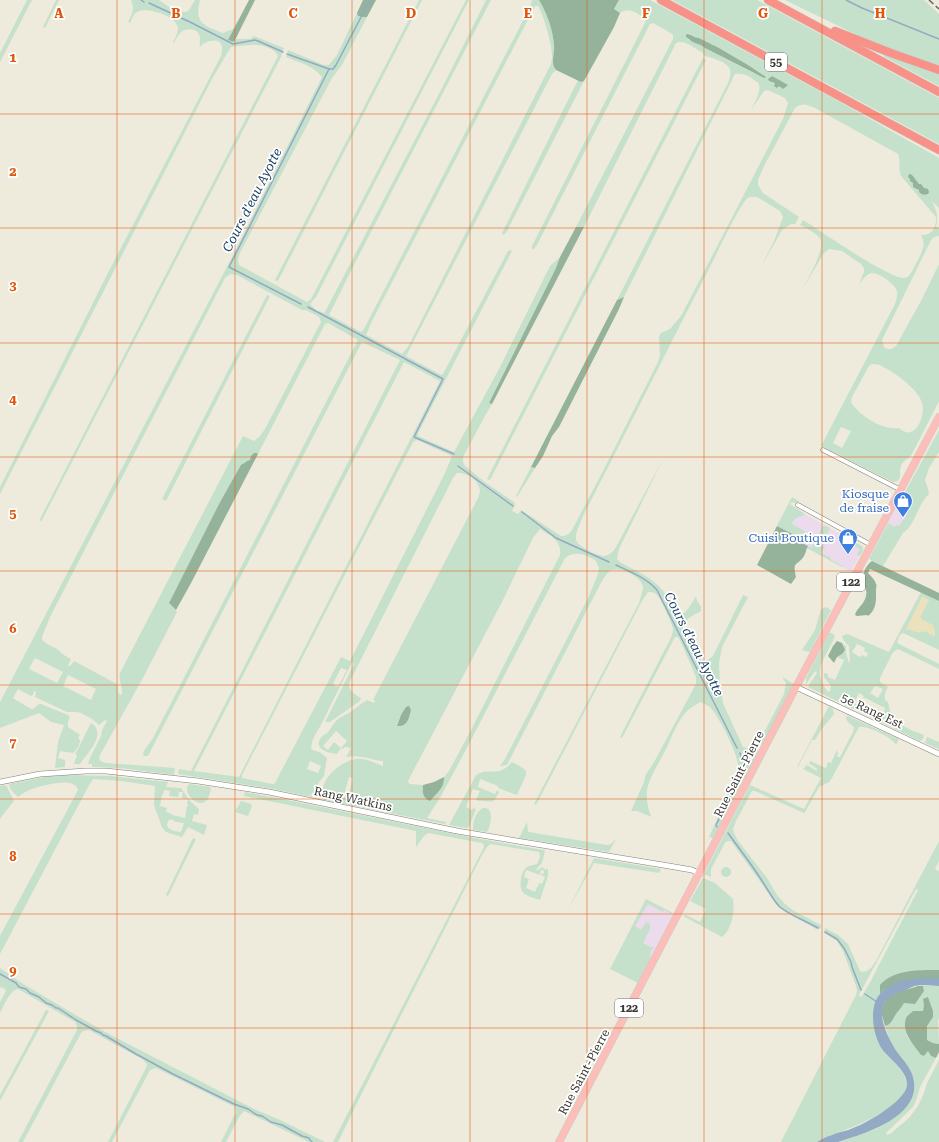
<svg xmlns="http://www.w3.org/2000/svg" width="939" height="1142" font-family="'Roboto Serif',serif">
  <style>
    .commercial { fill: #ebdbed }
    .green { fill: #c5e1cb; fill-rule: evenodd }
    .forest { fill: #95b29b }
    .sand { fill: #ebe1bc }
    .water { fill: #92aac3 }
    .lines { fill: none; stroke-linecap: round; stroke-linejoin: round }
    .stream { stroke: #92aac3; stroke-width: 1.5 }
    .minor-casing { stroke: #848175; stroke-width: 5 }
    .tertiary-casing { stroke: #848175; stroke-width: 6 }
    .primary-casing { stroke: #cbcbc9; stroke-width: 8 }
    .motorway-casing { stroke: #cbcbc9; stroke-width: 9 }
    .minor { stroke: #fff; stroke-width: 4 }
    .tertiary { stroke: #fff; stroke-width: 5 }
    .primary { stroke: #fbbeb8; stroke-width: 7 }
    .motorway { stroke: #f89288; stroke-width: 8 }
    .rail { stroke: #65635b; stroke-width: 1.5; stroke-dasharray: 6 3; stroke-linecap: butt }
    .grid { fill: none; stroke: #df570e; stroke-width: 1; stroke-opacity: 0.55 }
    .labels { text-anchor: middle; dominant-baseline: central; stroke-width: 3.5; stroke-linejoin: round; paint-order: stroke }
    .shield { fill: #fff; stroke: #74736f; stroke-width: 1 }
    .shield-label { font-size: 11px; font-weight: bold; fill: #383731 }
    .shop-label { font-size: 12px; fill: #366cbe; stroke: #fff; text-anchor: end }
    .street-label { font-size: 12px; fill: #383731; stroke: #fff }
    .water-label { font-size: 13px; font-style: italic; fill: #193f63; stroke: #fff }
    .grid-label { font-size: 13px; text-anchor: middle; font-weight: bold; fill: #df570e; stroke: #fff; stroke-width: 3.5; stroke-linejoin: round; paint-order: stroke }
  </style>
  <rect width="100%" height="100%" fill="#eeebdd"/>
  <g class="commercial">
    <path d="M788,505L862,546L863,550L862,551L851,572L807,548L808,546L804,544L806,542L777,526Z"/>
    <path d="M896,506L910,514L902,528L895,527L887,522Z"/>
    <path d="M646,899L673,913L651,957L650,954L654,948L651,947L627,936Z"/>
  </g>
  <g class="green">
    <path d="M27,0H32L0,62V53Z"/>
    <path d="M56,0H59L45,28L43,27Z"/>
    <path d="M131,0H159L175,11L186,12L189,10L195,0H200C194,24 204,25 223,33L233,29L236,26L228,40L234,42L236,39H250L254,36L284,48L281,57L41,522L40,519L278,56C275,48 260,44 251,45C245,45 238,46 231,47L229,50L212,79L0,494V487L111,267L221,56C222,53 222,51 222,49C223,36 205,40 200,47C199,43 201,39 199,34C196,28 186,28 181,32C178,35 176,39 174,43H173C175,38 178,33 178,28C177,16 146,6 137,12C133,14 132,19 130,23L128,22C132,14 135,9 131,0Z"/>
    <path d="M419,0H422L278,281L275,280Z"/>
    <path d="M466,0H469L316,297L310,304L316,310L324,313L326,310L443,86L486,0H491L355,263L329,315L361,332L364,329L530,7L532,0H539C547,13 553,30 554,45C555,54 550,63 556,70L552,74L406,356L441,375L443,374L508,251L510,250L512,251L418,433V436L454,452L500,367L550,266L560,257L556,268L489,403L492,404L486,414L463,457V462L465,466L486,483L514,502L515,505L512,511L518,514L521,510L561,536C566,536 569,534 572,530L602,473L658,362L660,355L659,337L661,333L670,329L681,316L783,119L788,103L785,98L768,90L764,91L751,110C754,104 763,88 758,83C756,81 752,79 750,77C745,74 740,73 735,74L624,297L617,300L728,83C730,78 731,74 730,69C727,62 711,57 704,56L703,53C695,49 685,39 676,43L584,227H576L673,39V35L669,32L653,23L650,24L538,243L534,249H532V246L646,21C640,14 629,6 620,13L614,9L619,0H650L840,102L939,158V208L932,201C936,209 939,218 936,226L938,229L939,227V236L934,237L931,240L882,340L884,347C889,351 892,349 896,346L922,299L939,264V401L912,454C909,459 903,460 901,466C898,473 904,481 893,482L821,446L895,304C896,300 898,295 897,291C895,284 879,272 871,273C866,275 862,280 859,284L864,272V268L861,264L842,251L829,249L824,253L802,290C807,280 828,246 819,237C814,232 806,228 800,225L803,220C818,229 892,281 905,278C911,277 916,263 919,258C923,249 926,245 921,235C931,236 937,227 936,217L901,176C898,169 901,161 898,154L815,108C806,105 803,102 795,108L764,166L758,180V185L763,193L799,217L795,224H791L782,230L760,269L774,241L783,217L780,211L757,197C754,197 751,196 748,198C741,202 718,251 713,261C669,346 627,431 583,516C581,523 575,532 576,539C576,546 598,556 604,556C609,556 612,552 615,549L664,457L619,549L617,559L620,562C635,571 653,577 664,592C668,599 672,607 676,614L679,616C687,613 692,603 696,596L697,601L701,606V611C692,616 686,618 683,627L698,658L703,661H706L713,656L743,595L748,597L722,647L719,663L720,684L723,703L743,747L750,749L759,742L784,694L786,683L782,677L794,684L762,744L756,745V748L759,750L713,838L709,837L739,770C739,756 720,718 710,707C707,705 704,704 701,702C696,704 692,707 688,710C677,721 672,737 665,751C659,763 650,776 647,790C646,797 648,812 652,817L637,811H631L644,782L646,774L653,764L696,684V677L680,640L678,637H675L622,738L620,737L666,647C669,642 673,635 673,629C673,625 660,598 657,595C654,592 652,592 648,592L642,601L536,805L534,804L639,603C640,598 643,592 643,587C642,577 621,567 612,570C608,571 606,576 603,579L510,759L507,765L500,766L505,759L589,596L598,574L599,568L596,561C587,555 575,550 565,558L470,742L441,796L427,818L446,822L445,824L324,800L323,798H325L322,797C320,777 344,757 363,759C370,760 377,764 383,766V761C370,760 361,754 346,757L351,748L345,747L342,749L341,748L347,741L336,731L323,746L328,750L334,742L341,748L337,754C330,753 314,750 320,739C322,735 327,734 329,731C331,728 333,724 336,721C340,717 345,715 349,713C355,709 361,703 367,700L374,703L375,700H373L477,500C479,496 481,491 479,487C477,479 465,472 457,473L453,478L349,683C348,691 355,694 361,698L360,701L330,722H325L354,664L352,662L322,723L315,735L312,742L311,749L321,753L327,758L324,776L319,782L315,795L310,794V795L313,796L312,797L273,789L178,774L179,769L191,771L400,360L362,342L148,756H144L143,754L144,751L153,738L358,340L328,323L325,324L258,454L257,453L250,460L244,462L219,504L169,603L177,612L144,676L100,755L99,758L100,761L106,763L175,768L174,775L120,768L92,767V764H88L89,760L101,736L102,730L107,721L105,720L99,725L92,719L81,713L76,712H67L35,697L36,692L34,691L33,695L31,696L18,689L13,698L31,709H33L39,704H41L68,715L70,717L68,722V727L80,735L78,738L80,740C80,745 77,749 73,753L60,751L58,758L65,760V767L55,768L58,742L64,725L51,722L39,713L0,728V702L230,261L322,77C314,66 298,62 286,57L288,50L324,65H329L337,55L357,13L358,16L363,17H367L342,65L332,78L240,253L238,260L239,265L307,302L311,299ZM535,6H538C543,12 553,48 552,57C552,60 551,63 550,66L408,347L402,354L366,335L372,321ZM689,34L696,38H699L719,48L748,65L755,74L705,48L703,46L690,40ZM772,76L787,85L779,86L773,82ZM230,274L237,275L302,310H306L319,317L321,322L265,429L260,436L254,441L243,436L120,673C118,681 123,685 122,694L120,695L118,692V689L117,684L76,662L74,661L70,666H68L71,659C65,656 61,653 57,649C52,646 46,644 42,640V637L50,617L225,278ZM404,362L440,381L239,777L194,771ZM872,364C881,364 887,369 895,374C904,380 919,392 922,403C926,416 915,443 899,428C884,431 858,415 851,402L852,397L869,366ZM841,427L851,431L842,448L833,443ZM417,440L452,456L445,473L350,661L341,657L275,783L273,784L242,778V775L411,446L414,441ZM540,529C550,536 562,540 560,555L471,730L449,771L444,777V782L422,791L423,785L410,784L408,782L409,779L502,602L533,538ZM35,658L63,672L57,683L29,669ZM341,668L347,670L338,687L333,684ZM68,675L96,689L91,700L63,686ZM411,710L410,715L397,726L401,715ZM310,761L321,766L318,773L307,769ZM349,777L353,778L349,793L345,791Z"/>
    <path d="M672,0H757L939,98V144Z"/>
    <path d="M785,0H924L939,14V66L891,49L857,35Z"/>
    <path d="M884,54L939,73V86L883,56Z"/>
    <path d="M703,58L706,60L490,480L487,479Z"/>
    <path d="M578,80L581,82L584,81L506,233L503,235L502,233Z"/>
    <path d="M267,295L270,296L166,501L162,499Z"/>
    <path d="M939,430V452L929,468L925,480L928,489L929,494C917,505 916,524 903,533L883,566L869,559L888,523L895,527L896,525L899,526L903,520H904L906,516L907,512L898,507V505Z"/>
    <path d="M531,467L535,468L517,497L516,496Z"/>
    <path d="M792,497L800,502L795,503L792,502L790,504L805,514C800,518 794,516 792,524L810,534L809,535L807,534L805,538H800L777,526Z"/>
    <path d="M823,526H826L830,528L822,544L825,546L821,553L831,558V560L843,566L842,567L807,548L808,546L811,548Z"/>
    <path d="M849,540L862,546L863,550L860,556L857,555L860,549L847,542Z"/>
    <path d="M921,592L939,601V650L903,633L900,635L897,642L899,644L939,664V669L898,649L893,652L880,678V682L888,687C886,691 884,694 885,700L888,702L892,720L913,731L924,735L923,739L920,741L808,687L810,683L817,673L815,671L806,684V678L829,633H832L835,636C827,657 810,669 828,692L830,691L831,686L824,677V673L828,674V677L835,680L844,660L837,657L842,654L844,646L842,643L846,646V653L849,663L850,662L849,646L844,641L842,636L847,634L889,652ZM922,597L929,600L920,617L921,619L930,624L931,635L926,631L916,632ZM857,644L865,648L864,651L868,653L866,657L862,655L860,657L852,652ZM875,686L883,689L878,698L870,693ZM859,693L864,696L863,698H865L885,708L883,717L854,703Z"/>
    <path d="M826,607L831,610L810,652L802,650L815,630L821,609Z"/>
    <path d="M829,706L833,709L834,714L821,730L815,740H812L798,767H797Z"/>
    <path d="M848,716L899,739L896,745C893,738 867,725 859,727L832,778L829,782L819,787L805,812L804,813L755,791H752L736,821L733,829L734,833L738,841L767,878L777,895L784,903L794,911L821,925V928L818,929H816L779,908L731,841H727L725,843L711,869V877L704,874L750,785L804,809L821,778L803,769L807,765L817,771V769L809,763L810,761L826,768L828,762L831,763L837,750L838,753L837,757H840L853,732L854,727C851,724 846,722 846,717Z"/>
    <path d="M91,723C108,733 87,754 80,764H74L77,755L75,754C81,744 85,734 91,723Z"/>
    <path d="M927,737L939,742V749L925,743Z"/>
    <path d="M512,762L523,768L526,771V775L517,795L498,788V786L480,779L478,787L495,794L497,790L499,792C493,803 495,802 483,801C477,800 482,802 476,800L480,791L473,789L466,807L472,810L473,808L476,809L469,827L466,828L449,825L476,775C488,766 497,779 512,762Z"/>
    <path d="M68,775L110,776L168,782L166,787L181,788L190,801L199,809L198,815L194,814L192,821L207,825L204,835L188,827L182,837L166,832L162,827L154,805L155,786L121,781L93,779L88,787L0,954V936L78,790C76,776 44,785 35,788C28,790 23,793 18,797L11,790L9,784L49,776ZM164,790L170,791L169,796L178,797L179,792H183L182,798L188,799L187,804H188V806H187L185,818L172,815V814L166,812L167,808L160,806L162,795H163ZM171,819L176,822L184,823L181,832L174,831L168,828L167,825L168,821Z"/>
    <path d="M190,784L210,787L211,788C210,792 209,797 207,800C200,809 183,795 188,785Z"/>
    <path d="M6,785L14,801L5,812L0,819V786Z"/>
    <path d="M245,792C345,810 444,834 544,850L545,851L542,863L536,870H538L542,867L546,870L548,868V876L540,900C534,898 525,896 522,891C519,886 521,873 525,869C527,866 533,865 537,864L540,857L539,852L490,844L487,847L482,855L361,1095L338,1142H333L484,847V845L482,843L428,833L424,836L416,847V831L244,796ZM526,870L540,875L541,870L544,871V874L542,873L541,875L545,877L542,884L539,883L538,887H537L535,892L526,888L529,879L524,877Z"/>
    <path d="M241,801L251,804L252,806L248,816L235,812Z"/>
    <path d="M483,808C485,808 488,808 489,810C493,814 490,829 487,832L473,830V828C473,820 476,812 483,808Z"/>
    <path d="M527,822L528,831L529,832L607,845L611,844L616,839L609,852L519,838Z"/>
    <path d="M193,838L196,839L168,896L166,895Z"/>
    <path d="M939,841V861L935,869L939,871V970C919,970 894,969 880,985C880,988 881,992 880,994C879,998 876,1001 875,1005C874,1017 874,1031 878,1042C884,1058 909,1068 906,1087C903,1108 854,1127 837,1133C830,1135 824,1139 817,1142C812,1142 788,1142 781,1142L856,995L857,991L856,986L843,951L837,941L824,933L825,928L838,935L848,944L860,971L863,972L867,971L871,968L876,961ZM916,889L918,890L868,986L861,997L859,995Z"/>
    <path d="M594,858L661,869L659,873L594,863L567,912Z"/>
    <circle cx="726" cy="872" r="5"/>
    <path d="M703,878L715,883L733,899C735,910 732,930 722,937L683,916L686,915L700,922L706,909L690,901Z"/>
    <path d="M646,899L673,913H670L664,910L663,912L648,904L635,926L641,930L646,922L650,924V929L643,943L651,947H654L650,954L651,957L638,983L610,969Z"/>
    <path d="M0,968L20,982L67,1010L109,1034L254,1109L280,1120L325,1142H309L244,1111L239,1117L226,1142H221L236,1112L235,1107L156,1068L150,1070L112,1142H108L147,1066V1064L142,1059L89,1030L83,1031L81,1033L23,1142H18L77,1030V1026L75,1022L18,989C9,991 4,1006 0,1013V1002L6,991L5,989L0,987Z"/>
    <path d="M923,986H939V1017L938,1021L939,1044L933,1043L927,1040V1026L933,1017V1011L928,997L923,1011L907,1036L921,1055L924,1056L928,1051L931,1056L936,1058L920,1087L916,1101L913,1107L886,1133L887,1135L890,1134L909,1118L918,1106L924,1093L927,1083L939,1060V1142H838C849,1138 861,1135 873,1130C893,1122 920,1102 913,1077C909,1066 900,1058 895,1049C890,1041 888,1034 885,1026C892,1024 892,1020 896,1014C898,1011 902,1007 904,1003H915L924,991Z"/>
    <path d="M46,1010L49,1011L0,1101V1095Z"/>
  </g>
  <g class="forest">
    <path d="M249,0H255L234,42L228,40Z"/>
    <path d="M363,0H376L367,17H363L358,16L357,13Z"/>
    <path d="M539,0H619L614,9L620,13L614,27L584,81L581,82L556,70C550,63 555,54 554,45C553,30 547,13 539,0Z"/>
    <path d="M687,34C691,34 694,38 699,38L719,48L748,65L766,77L764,78L705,48C701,44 696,44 691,41C690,39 688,38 686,37V35Z"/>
    <path d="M772,76L788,85L783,89L779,86L777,88L774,86L775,83L769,81L768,79Z"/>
    <path d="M909,174L912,175L919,184H921L924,188L928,189L929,192L928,194C924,195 922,195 919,192V190L913,187V183L910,181V179L908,177Z"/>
    <path d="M576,227H584L492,404L489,403L556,268L560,257Z"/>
    <path d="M624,297L619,309L559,427L552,436L543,456L535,468L531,467L617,300Z"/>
    <path d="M254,453H257L258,454L190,585L176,610L169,603L219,504L241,465L247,461L250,460L251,456Z"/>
    <path d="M777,526L800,538H804L807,539L804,544L808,546C806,549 806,553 804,556C797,567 792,560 796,577L791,584L757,565Z"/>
    <path d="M872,561L939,593V601L870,569L868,573C871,576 875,580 876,584C877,585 876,588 876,590C876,600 877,609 868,616L867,615L857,616L855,615L856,612C859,607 865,602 866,596C868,590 863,586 862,581C861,575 867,564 872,561Z"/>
    <path d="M837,641L842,643L845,650L842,654L837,657L834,663L828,656L833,646Z"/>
    <path d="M409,706L411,710C409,719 407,727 397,726L401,715L406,707Z"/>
    <path d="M444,777C445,787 436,794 430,801C423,798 422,792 423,785L434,782Z"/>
    <path d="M939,970V978H921L884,990L880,994V985C894,969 919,970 939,970Z"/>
    <path d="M918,986H923L924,991L915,1004L904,1003C902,1007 898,1011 896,1014C892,1020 892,1024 885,1026L881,1012L883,1005L888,997L896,993Z"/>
    <path d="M928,997L933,1011V1017L927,1026V1040L933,1043L939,1044V1052L936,1058L931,1056L928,1051L924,1056L921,1055C914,1045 901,1032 906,1018C907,1016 911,1013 913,1011H923L924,1005L923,999Z"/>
  </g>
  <path class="sand" d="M922,597L929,600L920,617L921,619L933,625L935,630V636H933L926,631L916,632L906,629Z"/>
  <path class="water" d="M921,978H939V986C930,986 920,984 912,987C910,988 908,989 906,990C901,992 895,993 890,997C873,1009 887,1035 895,1049C901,1058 910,1066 913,1077C923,1113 873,1131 847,1139C844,1140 841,1141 838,1142C832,1142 824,1142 817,1142C825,1137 836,1133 845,1131C862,1126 896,1107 905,1091C914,1073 887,1059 880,1046C872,1030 868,1002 884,990C895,981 908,979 921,978Z"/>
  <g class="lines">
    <g class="stream">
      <path d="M141,0L144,2"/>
      <path d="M846,0L862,8L939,39"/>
      <path d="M149,3L190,22L233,44L255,40L258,41L283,52"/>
      <path d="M287,54L329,69"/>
      <path d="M329,69H333L336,65L370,0"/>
      <path d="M301,304L229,267L329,69"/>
      <path d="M308,307L443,379L414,437L454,454"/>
      <path d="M458,466L513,506"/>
      <path d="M522,512L556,538L609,562"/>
      <path d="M616,565C631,572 646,578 657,590L737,748"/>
      <path d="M717,827L716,825L745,768L740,753"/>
      <path d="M728,833C740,850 753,866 764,884C768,890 775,903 780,907C791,916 806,921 818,928"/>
      <path d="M825,932L837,939L844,948L851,962L852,967L861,990"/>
      <path d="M0,974L16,983L19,987L26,989L30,993L39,997L46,1003L52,1005L56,1008H58L76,1020L96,1031L101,1033L103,1035L106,1036L136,1054L173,1074L234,1104L248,1109L257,1115L262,1116L271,1122L282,1125L302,1136L309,1138L310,1140L312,1142"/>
      <path d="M865,994L877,1002"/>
    </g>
    <defs>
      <g id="minor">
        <path d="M823,450L901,490"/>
        <path d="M798,505L871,545"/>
      </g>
      <g id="tertiary">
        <path d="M796,687L939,754"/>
        <path d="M0,782L40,774L86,771H106L198,781L269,792L457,831L669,866L692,870L700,874"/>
      </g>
      <path id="primary" d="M559,1142L796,687L939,417"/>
      <g id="motorway">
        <path d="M661,0L939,150"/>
        <path d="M768,0L939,92"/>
        <path d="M835,31L891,53L939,70"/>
      </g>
    </defs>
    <use href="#minor" class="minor-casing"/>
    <use href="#tertiary" class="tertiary-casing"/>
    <use href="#primary" class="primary-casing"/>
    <use href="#motorway" class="motorway-casing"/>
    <use href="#minor" class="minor"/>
    <use href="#tertiary" class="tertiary"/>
    <use href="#primary" class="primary"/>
    <use href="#motorway" class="motorway"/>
    <path class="rail" d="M929,0L939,9"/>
  </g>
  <path class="grid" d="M117,0V1142M235,0V1142M352,0V1142M470,0V1142M587,0V1142M704,0V1142M822,0V1142M0,114H939M0,228H939M0,343H939M0,457H939M0,571H939M0,685H939M0,799H939M0,914H939M0,1028H939"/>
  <defs>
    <symbol id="shop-pin" viewBox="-11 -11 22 30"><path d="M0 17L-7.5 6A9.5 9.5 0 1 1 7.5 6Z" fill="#3f7fe0" stroke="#fff"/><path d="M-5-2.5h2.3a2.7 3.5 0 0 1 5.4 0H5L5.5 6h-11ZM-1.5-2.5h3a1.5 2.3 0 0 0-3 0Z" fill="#fff"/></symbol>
  </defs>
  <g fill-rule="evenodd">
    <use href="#shop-pin" x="892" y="490" width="22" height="30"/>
    <use href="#shop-pin" x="837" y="527" width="22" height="30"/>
  </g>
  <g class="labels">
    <g class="shield">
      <rect x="765" y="53" width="22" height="18" rx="3"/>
      <rect x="837" y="573" width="28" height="18" rx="3"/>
      <rect x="615" y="999" width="28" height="18" rx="3"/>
    </g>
    <g class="shield-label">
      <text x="776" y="62">55</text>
      <text x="851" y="582">122</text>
      <text x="629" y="1008">122</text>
    </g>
    <g class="shop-label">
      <text x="889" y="494">Kiosque<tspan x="889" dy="14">de fraise</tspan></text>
      <text x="834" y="538">Cuisi Boutique</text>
    </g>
    <g class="street-label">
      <text transform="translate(872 711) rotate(25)">5e Rang Est</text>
      <text transform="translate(739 774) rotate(-63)">Rue Saint-Pierre</text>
      <text transform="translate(353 799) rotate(12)">Rang Watkins</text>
      <text transform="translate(584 1072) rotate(-62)">Rue Saint-Pierre</text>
    </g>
    <g class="water-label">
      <text transform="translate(252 200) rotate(-63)">Cours d'eau Ayotte</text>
      <text transform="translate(694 644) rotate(63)">Cours d'eau Ayotte</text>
    </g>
  </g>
  <g class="grid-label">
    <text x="59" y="18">A</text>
    <text x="176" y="18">B</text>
    <text x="293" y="18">C</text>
    <text x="411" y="18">D</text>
    <text x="528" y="18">E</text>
    <text x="646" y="18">F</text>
    <text x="763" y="18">G</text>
    <text x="880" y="18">H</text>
    <text x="13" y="62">1</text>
    <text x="13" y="176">2</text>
    <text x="13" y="290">3</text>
    <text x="13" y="404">4</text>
    <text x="13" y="518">5</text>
    <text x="13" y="633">6</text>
    <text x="13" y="747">7</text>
    <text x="13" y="861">8</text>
    <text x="13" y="975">9</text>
  </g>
</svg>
